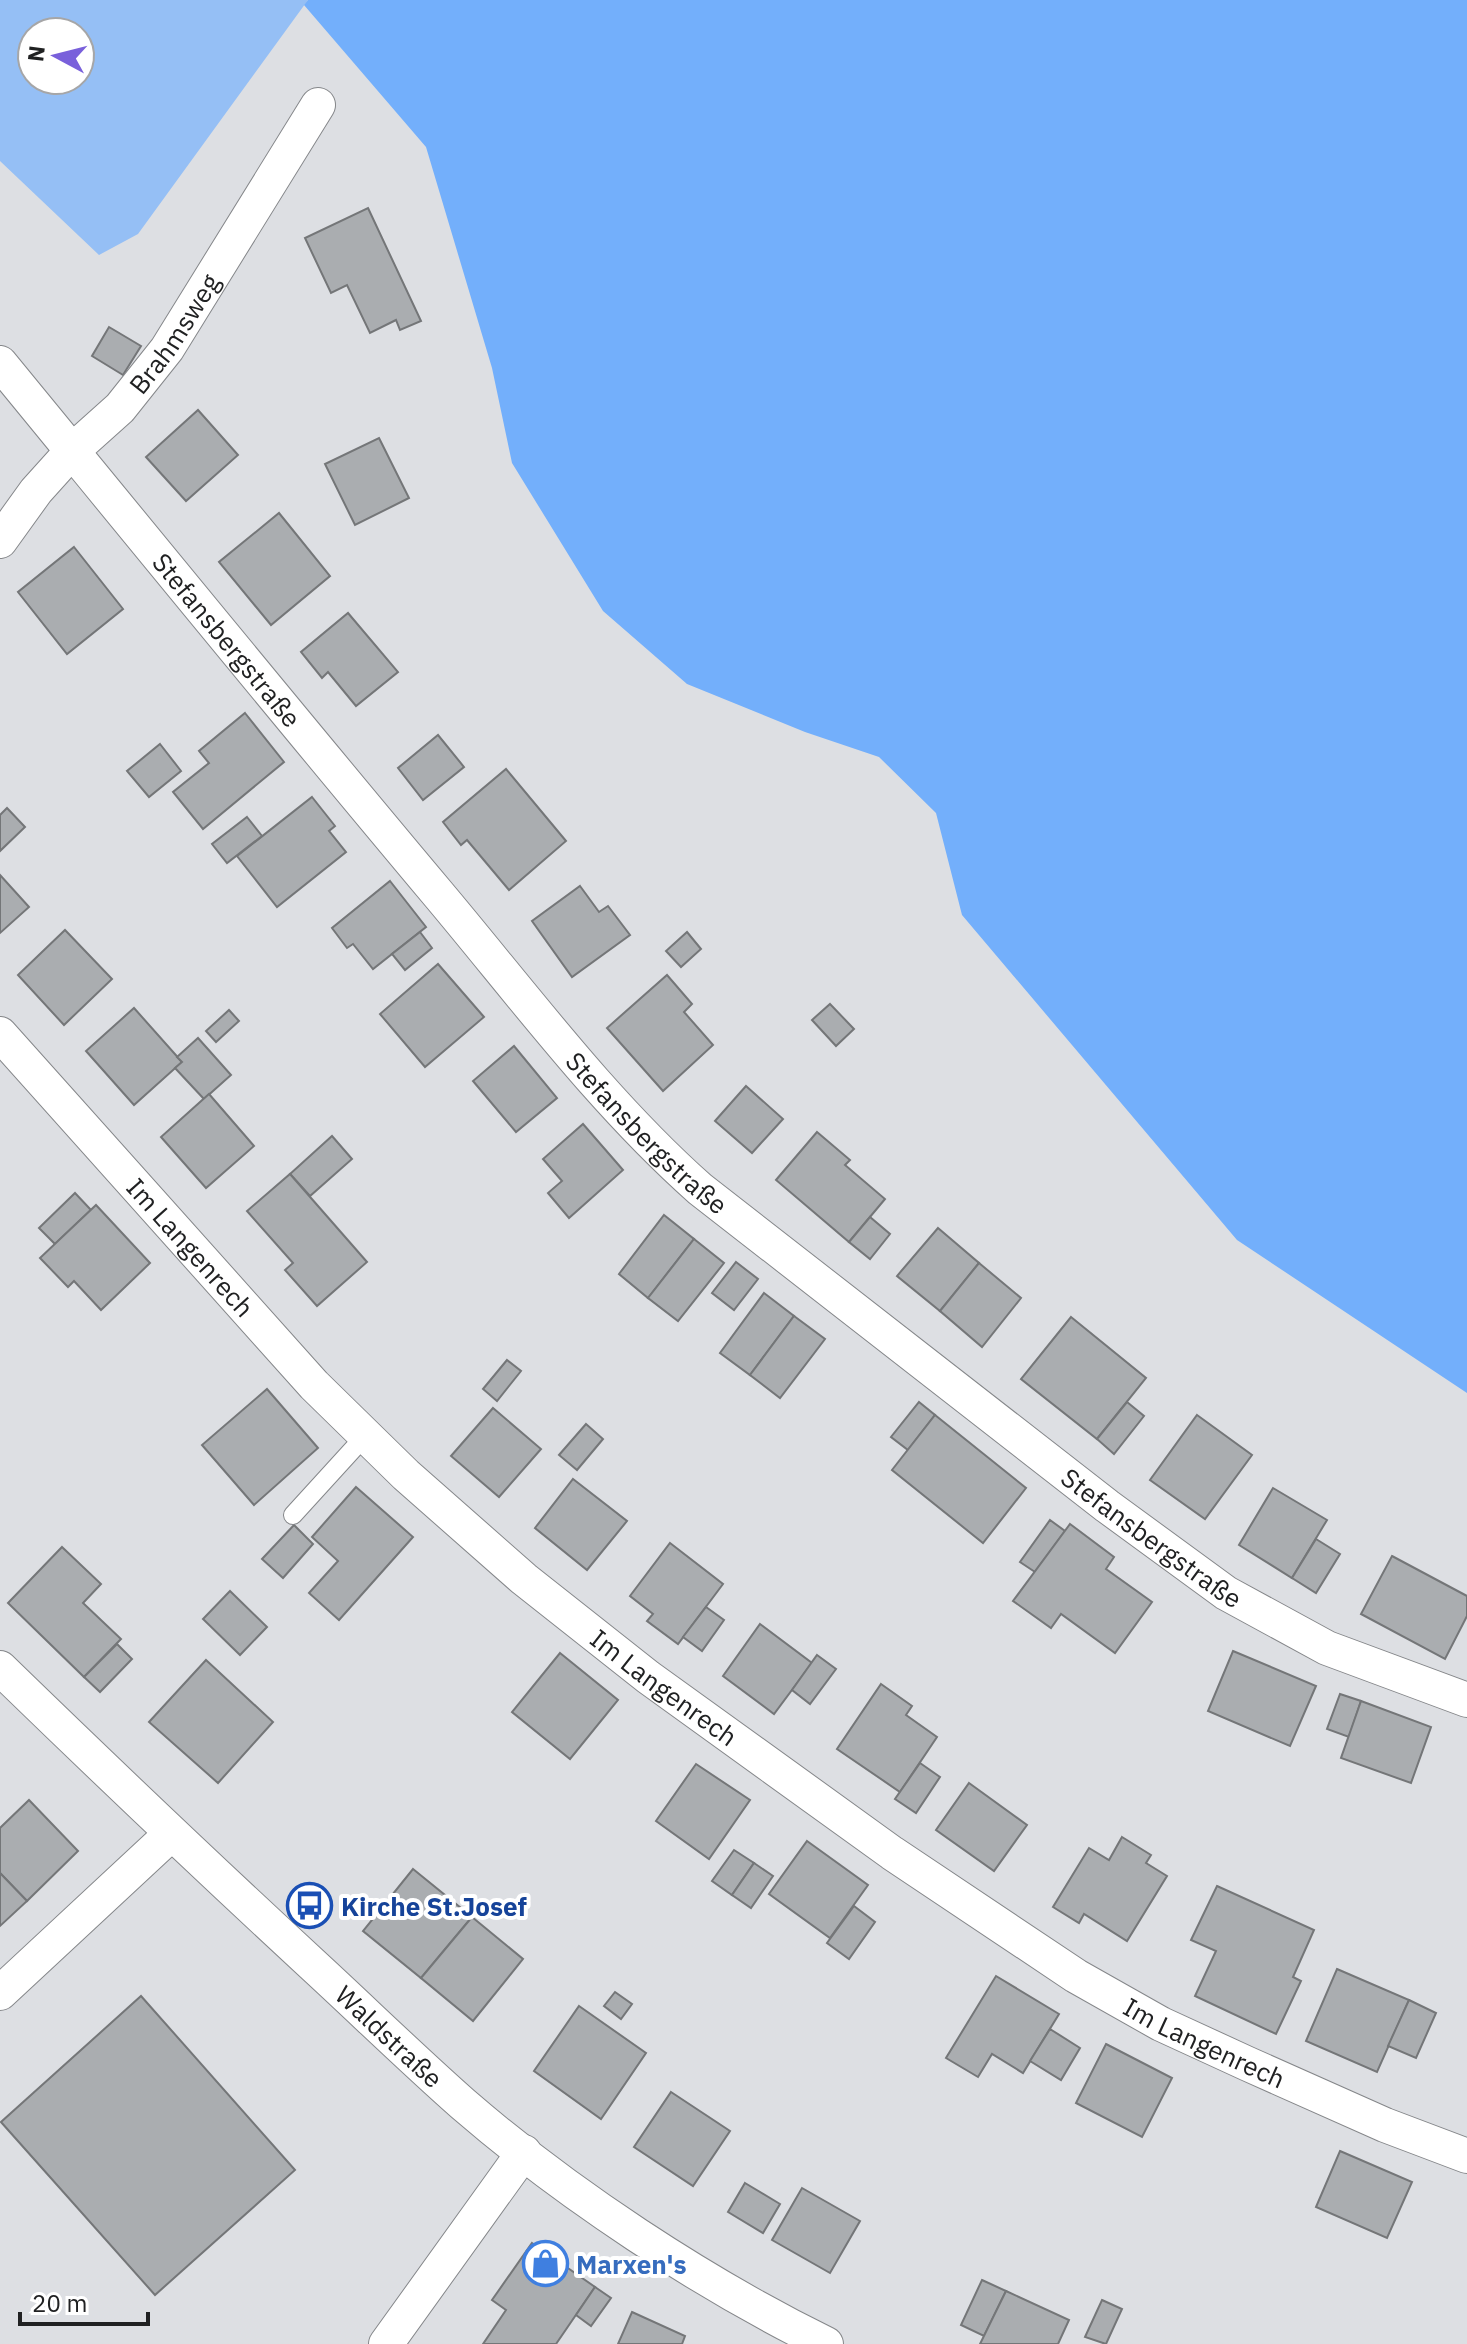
<svg xmlns="http://www.w3.org/2000/svg" width="1467" height="2344" font-family="'IBM Plex Sans',sans-serif">
  <style>
    .green { fill: #95bff5; fill-rule: evenodd }
    .forest { fill: #73affb }
    .building { fill: #aaadb0; stroke: #747678; stroke-width: 2 }
    .lines { fill: none; stroke-linecap: round; stroke-linejoin: round }
    .service-casing { stroke: #85878a; stroke-width: 20 }
    .minor-casing { stroke: #85878a; stroke-width: 36 }
    .service { stroke: #fff; stroke-width: 18 }
    .minor { stroke: #fff; stroke-width: 34 }
    .labels { text-anchor: middle; dominant-baseline: central; stroke-width: 8; stroke-linejoin: round; paint-order: stroke }
    .street-label { font-size: 26px; fill: #202122; stroke: #fff }
    .transit-label { font-size: 26px; font-weight: bold; fill: #164399; stroke: #fff; text-anchor: start }
    .shop-label { font-size: 26px; font-weight: bold; fill: #366cbe; stroke: #fff; text-anchor: start }
  </style>
  <rect width="100%" height="100%" fill="#dddfe3"/>
  <path class="green" d="M0,0H308L138,234L99,255L0,161ZM32,32H80V80H32Z"/>
  <path class="forest" d="M308,0H1467V1393L1237,1240L962,915L936,813L879,757L805,732L687,684L603,611L512,463L492,368L426,147L304,5Z"/>
  <g class="building">
    <path d="M368,208L421,321L400,330L396,320L370,333L347,285L331,293L305,238Z"/>
    <path d="M109,327L141,346L123,375L92,356Z"/>
    <path d="M198,410L238,455L186,501L146,457Z"/>
    <path d="M379,438L409,498L355,525L325,464Z"/>
    <path d="M279,513L330,576L271,625L219,562Z"/>
    <path d="M74,547L123,609L67,654L18,592Z"/>
    <path d="M348,613L398,672L356,706L328,672L322,678L301,652Z"/>
    <path d="M245,713L284,762L203,829L173,792L209,763L199,751Z"/>
    <path d="M438,735L464,767L423,800L398,768Z"/>
    <path d="M160,744L181,771L149,797L127,771Z"/>
    <path d="M506,769L566,841L509,890L467,840L461,845L443,822Z"/>
    <path d="M312,797L335,826L329,831L346,852L277,907L237,856Z"/>
    <path d="M7,808L25,827L0,851V815Z"/>
    <path d="M247,817L262,836L227,863L212,844Z"/>
    <path d="M0,875L29,907L0,933Z"/>
    <path d="M390,881L426,927L373,969L353,944L347,948L332,928Z"/>
    <path d="M580,886L599,912L608,906L630,935L572,977L532,921Z"/>
    <path d="M65,930L112,979L64,1025L18,975Z"/>
    <path d="M420,932L432,948L405,970L392,954Z"/>
    <path d="M687,932L701,949L681,967L666,951Z"/>
    <path d="M438,964L484,1017L425,1067L380,1014Z"/>
    <path d="M667,975L692,1004L684,1012L713,1045L663,1091L607,1028Z"/>
    <path d="M830,1004L854,1029L836,1046L812,1020Z"/>
    <path d="M134,1008L182,1062L134,1105L86,1051Z"/>
    <path d="M229,1010L239,1021L216,1042L206,1031Z"/>
    <path d="M198,1038L231,1075L204,1099L175,1068L182,1062L177,1057Z"/>
    <path d="M514,1046L557,1098L516,1132L473,1081Z"/>
    <path d="M746,1086L783,1119L752,1153L715,1121Z"/>
    <path d="M209,1094L254,1146L206,1188L161,1137Z"/>
    <path d="M583,1124L623,1170L569,1218L548,1193L562,1181L543,1159Z"/>
    <path d="M817,1132L850,1160L845,1165L885,1199L849,1242L776,1180Z"/>
    <path d="M332,1136L352,1159L310,1196L290,1174Z"/>
    <path d="M290,1174L367,1262L317,1306L285,1270L293,1263L247,1211Z"/>
    <path d="M75,1193L91,1210L55,1244L39,1228Z"/>
    <path d="M96,1205L150,1263L101,1310L74,1281L68,1287L40,1258Z"/>
    <path d="M664,1215L694,1239L648,1298L619,1274Z"/>
    <path d="M870,1217L890,1234L870,1259L849,1242Z"/>
    <path d="M938,1228L979,1263L940,1311L897,1276Z"/>
    <path d="M694,1239L724,1263L678,1321L648,1298Z"/>
    <path d="M736,1262L758,1279L734,1310L712,1293Z"/>
    <path d="M979,1263L1021,1298L982,1347L940,1311Z"/>
    <path d="M764,1293L794,1316L750,1375L720,1353Z"/>
    <path d="M794,1316L825,1339L780,1398L750,1375Z"/>
    <path d="M1071,1317L1146,1378L1097,1439L1021,1379Z"/>
    <path d="M507,1360L521,1371L497,1401L483,1389Z"/>
    <path d="M267,1389L318,1448L254,1505L202,1445Z"/>
    <path d="M919,1402L935,1415L908,1450L891,1437Z"/>
    <path d="M1127,1402L1144,1416L1114,1454L1097,1439Z"/>
    <path d="M493,1408L541,1449L499,1497L451,1456Z"/>
    <path d="M935,1415L1026,1488L983,1543L892,1470Z"/>
    <path d="M1197,1415L1252,1455L1205,1519L1150,1480Z"/>
    <path d="M586,1424L603,1439L577,1470L559,1455Z"/>
    <path d="M573,1479L627,1521L587,1570L535,1528Z"/>
    <path d="M356,1487L413,1537L339,1620L309,1593L338,1561L312,1537Z"/>
    <path d="M1273,1488L1327,1520L1292,1578L1239,1545Z"/>
    <path d="M1050,1520L1065,1531L1035,1572L1020,1562Z"/>
    <path d="M1070,1524L1114,1557L1106,1569L1152,1602L1115,1653L1061,1614L1051,1628L1013,1601Z"/>
    <path d="M294,1525L313,1544L283,1578L262,1559Z"/>
    <path d="M1316,1539L1340,1554L1316,1593L1292,1578Z"/>
    <path d="M670,1543L723,1584L678,1644L647,1621L653,1614L630,1596Z"/>
    <path d="M62,1547L101,1584L83,1603L121,1639L84,1677L8,1603Z"/>
    <path d="M1392,1556L1467,1596V1616L1445,1659L1361,1614Z"/>
    <path d="M230,1591L267,1627L240,1655L203,1619Z"/>
    <path d="M706,1607L724,1620L702,1651L683,1637Z"/>
    <path d="M760,1624L812,1663L774,1714L723,1676Z"/>
    <path d="M117,1644L132,1659L100,1692L84,1677Z"/>
    <path d="M1233,1651L1316,1686L1290,1746L1208,1711Z"/>
    <path d="M560,1653L618,1700L570,1759L512,1712Z"/>
    <path d="M817,1655L836,1669L810,1704L792,1690Z"/>
    <path d="M206,1660L273,1722L218,1783L149,1722Z"/>
    <path d="M881,1684L912,1706L906,1715L937,1737L900,1792L837,1749Z"/>
    <path d="M1340,1694L1361,1701L1349,1737L1327,1729Z"/>
    <path d="M1361,1701L1431,1727L1411,1783L1341,1758Z"/>
    <path d="M920,1763L940,1777L916,1813L895,1799Z"/>
    <path d="M696,1764L750,1800L709,1859L656,1821Z"/>
    <path d="M969,1783L1027,1825L994,1871L936,1830Z"/>
    <path d="M29,1800L78,1851L27,1901L0,1873V1828Z"/>
    <path d="M1122,1837L1151,1855L1146,1863L1167,1876L1127,1941L1084,1914L1079,1923L1053,1907L1089,1848L1109,1860Z"/>
    <path d="M807,1841L868,1885L830,1938L769,1894Z"/>
    <path d="M734,1850L754,1863L732,1895L712,1881Z"/>
    <path d="M754,1863L773,1876L751,1908L732,1895Z"/>
    <path d="M413,1869L472,1917L421,1978L363,1931Z"/>
    <path d="M0,1873L27,1901L0,1926Z"/>
    <path d="M1217,1886L1314,1930L1293,1977L1301,1981L1276,2034L1195,1996L1216,1951L1191,1940Z"/>
    <path d="M854,1906L875,1922L849,1959L827,1943Z"/>
    <path d="M472,1917L523,1959L473,2021L421,1978Z"/>
    <path d="M1337,1969L1409,2000L1377,2072L1306,2041Z"/>
    <path d="M996,1976L1059,2014L1023,2073L992,2054L978,2077L946,2058Z"/>
    <path d="M615,1992L632,2004L621,2019L604,2006Z"/>
    <path d="M141,1996L295,2170L155,2295L1,2122Z"/>
    <path d="M1409,2000L1436,2013L1416,2058L1388,2046Z"/>
    <path d="M579,2006L646,2053L601,2119L534,2071Z"/>
    <path d="M1050,2029L1080,2048L1061,2080L1030,2061Z"/>
    <path d="M1106,2044L1172,2078L1142,2137L1076,2103Z"/>
    <path d="M671,2092L730,2131L693,2186L634,2147Z"/>
    <path d="M1340,2151L1412,2182L1387,2238L1316,2207Z"/>
    <path d="M745,2183L780,2204L763,2233L728,2212Z"/>
    <path d="M802,2188L860,2221L830,2273L772,2240Z"/>
    <path d="M532,2243L595,2287L556,2344H483L506,2310L492,2300Z"/>
    <path d="M982,2280L1006,2291L984,2336L961,2325Z"/>
    <path d="M595,2287L611,2298L591,2326L576,2315Z"/>
    <path d="M1006,2291L1069,2320L1058,2344H980Z"/>
    <path d="M1102,2300L1122,2309L1106,2344L1085,2337Z"/>
    <path d="M632,2312L685,2336L682,2344H618Z"/>
  </g>
  <g class="lines">
    <defs>
      <path id="service" d="M293,1515L365,1436"/>
      <g id="minor">
        <path id="s1" d="M0,363C146,541 291,719 439,895C523,995 602,1102 700,1189L1107,1506L1226,1593L1327,1648L1467,1700"/>
        <path id="s2" d="M0,541L36,491L72,451L120,408L167,349L318,105"/>
        <path id="s3" d="M0,1034L314,1385L406,1475L524,1579L648,1677L892,1853L1076,1976L1161,2024L1248,2064L1385,2125L1467,2156"/>
        <path id="s4" d="M0,1668C103,1768 207,1867 312,1964C362,2010 412,2059 463,2104C567,2194 702,2283 826,2344"/>
        <path d="M0,1993L171,1834"/>
        <path d="M386,2344L524,2152"/>
      </g>
    </defs>
    <use href="#service" class="service-casing"/>
    <use href="#minor" class="minor-casing"/>
    <use href="#service" class="service"/>
    <use href="#minor" class="minor"/>
  </g>
  <defs>
    <symbol id="bus-ring" viewBox="-11 -11 22 22"><circle r="9.5" fill="#fff" stroke="#1a4fb4" stroke-width="1.5"/><path d="M-5-6H5V4H4V6H2V4H-2V6H-4V4H-5ZM-3.5-4V0h7V-4ZM-3.5 1.2v1.5H-2V1.2ZM2 1.2v1.5H3.5V1.2Z" fill="#1a4fb4"/></symbol>
    <symbol id="shop-ring" viewBox="-11 -11 22 22"><circle r="9.5" fill="#fff" stroke="#3f7fe0" stroke-width="1.5"/><path d="M-5-2.5h2.3a2.7 3.5 0 0 1 5.4 0H5L5.5 6h-11ZM-1.5-2.5h3a1.5 2.3 0 0 0-3 0Z" fill="#3f7fe0"/></symbol>
  </defs>
  <g fill-rule="evenodd">
    <use href="#bus-ring" x="284" y="1880" width="51" height="51"/>
    <use href="#shop-ring" x="520" y="2238" width="51" height="51"/>
  </g>
  <g class="labels">
    <g class="street-label">
      <text stroke="none"><textPath href="#s2" startOffset="272">Brahmsweg</textPath></text>
      <text stroke="none"><textPath href="#s1" startOffset="358">Stefansbergstraße</textPath></text>
      <text stroke="none"><textPath href="#s1" startOffset="1006">Stefansbergstraße</textPath></text>
      <text stroke="none"><textPath href="#s3" startOffset="286">Im Langenrech</textPath></text>
      <text stroke="none"><textPath href="#s1" startOffset="1654">Stefansbergstraße</textPath></text>
      <text stroke="none"><textPath href="#s3" startOffset="934">Im Langenrech</textPath></text>
      <text stroke="none"><textPath href="#s4" startOffset="536">Waldstraße</textPath></text>
      <text stroke="none"><textPath href="#s3" startOffset="1582">Im Langenrech</textPath></text>
    </g>
    <g class="transit-label">
      <text x="341" y="1906">Kirche St.Josef</text>
    </g>
    <g class="shop-label">
      <text x="576" y="2264">Marxen's</text>
    </g>
  </g>
  <g transform="translate(56 56) rotate(277)"><circle r="38" fill="#ffffff" stroke="#a6a6a7" stroke-width="2"/>
  <path d="M0-6L14 30L0 20L-14 30Z" fill="#7960db"/>
  <text y="-12" font-size="22" font-weight="bold" text-anchor="middle" fill="#202122">N</text>
  </g>
  <path d="M20 2312v12h128v-12" fill="none" stroke="#202122" stroke-width="4"/>
  <text x="32" y="2312" font-size="24" fill="#202122" stroke="#ffffff" stroke-width="6" paint-order="stroke">20 m</text>
</svg>
